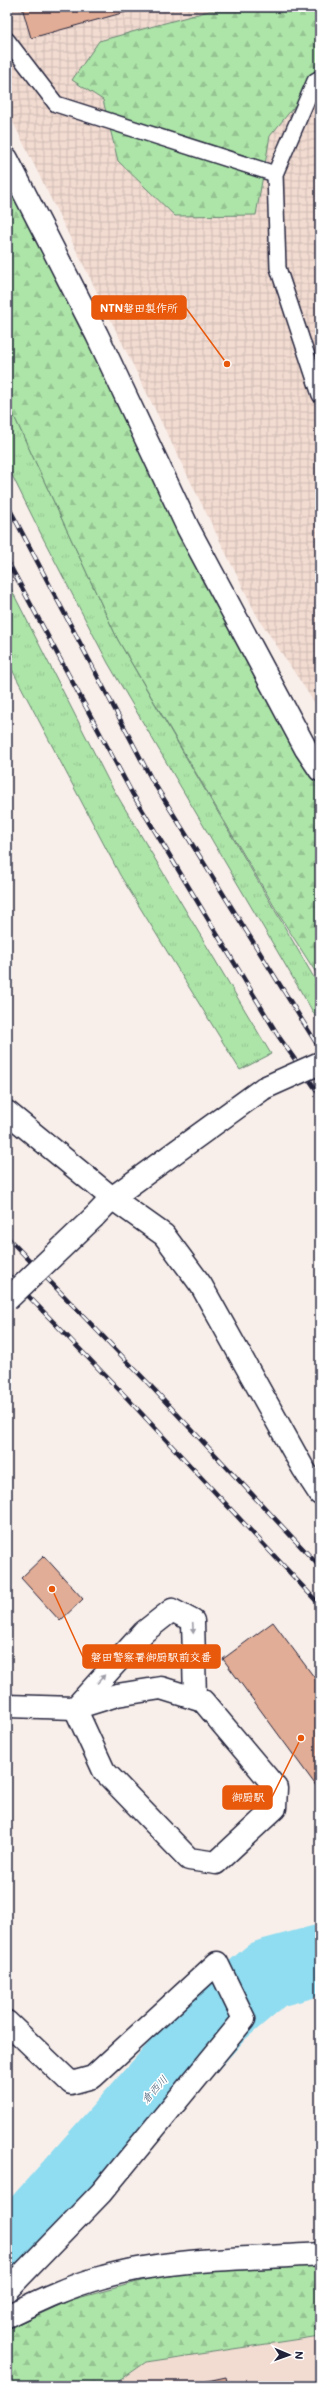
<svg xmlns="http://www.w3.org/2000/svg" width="327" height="2393" font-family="Mali,'Klee One',sans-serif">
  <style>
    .built { fill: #f2dbd1 }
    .industrial { fill: url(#industrial-grid) }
    .grass { fill: url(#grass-tufts); stroke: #688472 }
    .forest { fill: url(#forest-firs); stroke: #688472 }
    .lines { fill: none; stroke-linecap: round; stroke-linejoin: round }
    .river { stroke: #90dcf0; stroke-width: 70 }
    .building { fill: #e2ad96; stroke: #22223b }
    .lane-casing { stroke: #22223b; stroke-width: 18 }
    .street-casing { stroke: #22223b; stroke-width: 25 }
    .secondary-casing { stroke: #22223b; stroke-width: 25 }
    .lane { stroke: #fff; stroke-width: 15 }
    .street { stroke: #fff; stroke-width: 22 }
    .secondary { stroke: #fff; stroke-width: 22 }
    .rail-casing { stroke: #22223b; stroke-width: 4.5 }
    .rail { stroke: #fff; stroke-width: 3; stroke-dasharray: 9; stroke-linecap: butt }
    .secondary-bridge-casing { stroke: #22223b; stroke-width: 25; stroke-linecap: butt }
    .secondary-bridge { stroke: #fff; stroke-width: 22 }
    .oneway { fill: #9c9ca7 }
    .labels { text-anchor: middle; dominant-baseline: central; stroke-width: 3; stroke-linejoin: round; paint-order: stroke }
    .water-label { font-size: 11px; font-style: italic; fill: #435a71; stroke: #fff }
    .leader { fill: none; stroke: #e8590c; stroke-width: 1.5 }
    .callout-dot { fill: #e8590c; stroke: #fff; stroke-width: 1.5 }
    .callout { fill: #e8590c; stroke: #e8590c; stroke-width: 1.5 }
    .callout-label { font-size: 11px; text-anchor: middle; font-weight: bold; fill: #fff }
  </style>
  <defs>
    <pattern id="industrial-grid" width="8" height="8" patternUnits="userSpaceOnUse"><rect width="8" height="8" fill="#f2dbd1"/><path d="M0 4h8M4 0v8" fill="none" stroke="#cfbcb4"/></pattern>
    <pattern id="grass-tufts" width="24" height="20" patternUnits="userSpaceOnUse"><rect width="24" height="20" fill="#ade5a8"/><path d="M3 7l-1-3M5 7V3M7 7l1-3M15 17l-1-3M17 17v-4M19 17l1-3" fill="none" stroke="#95c492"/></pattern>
    <pattern id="forest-firs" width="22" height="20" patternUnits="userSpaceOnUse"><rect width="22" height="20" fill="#ade5a8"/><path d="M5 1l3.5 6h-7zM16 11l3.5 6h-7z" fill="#95c492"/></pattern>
  </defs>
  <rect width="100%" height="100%" fill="#f9efea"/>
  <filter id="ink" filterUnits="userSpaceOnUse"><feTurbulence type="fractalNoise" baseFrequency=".025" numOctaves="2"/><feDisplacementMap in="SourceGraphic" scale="8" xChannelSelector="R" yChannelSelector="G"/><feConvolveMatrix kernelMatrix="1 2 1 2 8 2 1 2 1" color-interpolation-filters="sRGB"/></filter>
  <g filter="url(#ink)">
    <path class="built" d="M320,2336V2386H112L146,2362Z"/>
    <path class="industrial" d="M7,7H320V711L257,616L7,110Z"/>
    <g class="grass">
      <path d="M7,401L118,640L320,988V1024L108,663L44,540L7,465Z"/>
      <path d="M7,581L108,780L271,1054L240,1070L120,875L7,660Z"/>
    </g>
    <g class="forest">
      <path d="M209,11L314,12L320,18V72L315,81L270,136L256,215L175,216L118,161L103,100L72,80L99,41Z"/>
      <path d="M7,160L320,772V979L281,918L118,640L7,401Z"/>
      <path d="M320,2264V2336L146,2362L112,2386H7V2329L71,2300L167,2274L291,2267Z"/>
    </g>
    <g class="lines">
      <path class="river" d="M7,2248L37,2221L221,2014L268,1974L320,1960"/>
    </g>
    <g class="building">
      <path d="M22,7H144L31,38Z"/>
      <path d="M44,1556L83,1599L60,1621L21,1578Z"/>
      <path d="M273,1622L320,1685V1791L223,1659Z"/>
      <path d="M226,2377L228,2386H184Z"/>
    </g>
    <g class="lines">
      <defs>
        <g id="lane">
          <path d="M7,40L56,104L275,174"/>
          <path d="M320,78L315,81L275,174L278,268L320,395"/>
        </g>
        <g id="street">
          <path d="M7,159L97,335L188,528L306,749L320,770"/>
          <path d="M7,1112L112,1198L164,1235L201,1285L303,1468L320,1494"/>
          <path d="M161,1688L203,1701L276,1788L275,1808L216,1863L189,1859L104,1771L75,1708L117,1695Z"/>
          <path d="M76,1707L144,1632L172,1610L193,1621L195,1698"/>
          <path d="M7,2022L71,2083L93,2077L217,1963L244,2019L101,2193L7,2290"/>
        </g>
        <g id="secondary">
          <path d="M94,1217L112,1198L264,1088"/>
          <path d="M7,1706L75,1708"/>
          <path d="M7,2316C38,2301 69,2286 103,2277C168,2258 252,2259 320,2254"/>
        </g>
      </defs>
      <use href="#lane" class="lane-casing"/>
      <use href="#street" class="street-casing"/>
      <use href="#secondary" class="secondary-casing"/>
      <use href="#lane" class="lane"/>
      <use href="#street" class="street"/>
      <use href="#secondary" class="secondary"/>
      <defs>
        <g id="rail">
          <path d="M7,504L152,780L320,1049"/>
          <path d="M7,560L132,793L279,1037L320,1095"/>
          <path d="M7,1237L148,1383L320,1567"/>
          <path d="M7,1274L128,1399L320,1605"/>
        </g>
      </defs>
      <use href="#rail" class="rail-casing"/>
      <use href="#rail" class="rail"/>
      <defs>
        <g id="secondary-bridge">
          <path d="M264,1088L320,1063"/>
          <path d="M7,1300L94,1217"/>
        </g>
      </defs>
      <use href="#secondary-bridge" class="secondary-bridge-casing"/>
      <use href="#secondary-bridge" class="secondary-bridge"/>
    </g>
    <defs><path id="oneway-solid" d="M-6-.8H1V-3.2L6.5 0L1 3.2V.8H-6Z"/></defs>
    <g class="oneway">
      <use href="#oneway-solid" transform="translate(193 1628) rotate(87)"/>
      <use href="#oneway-solid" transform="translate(101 1679) rotate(-48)"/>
    </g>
  </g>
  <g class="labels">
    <g class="water-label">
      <text transform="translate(154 2089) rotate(-48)">倉西川</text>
    </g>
  </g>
  <path class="leader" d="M227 364L186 308M52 1589L83 1657M301 1738L272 1797"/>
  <g class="callout-dot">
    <circle cx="227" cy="364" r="4"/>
    <circle cx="52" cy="1589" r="4"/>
    <circle cx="301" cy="1738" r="4"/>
  </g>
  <g class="callout">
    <rect x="92" y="296" width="94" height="23" rx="4"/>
    <rect x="83" y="1645" width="137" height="23" rx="4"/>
    <rect x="223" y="1786" width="49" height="23" rx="4"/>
  </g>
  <g class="callout-label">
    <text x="139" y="312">NTN磐田製作所</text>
    <text x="151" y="1661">磐田警察署御厨駅前交番</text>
    <text x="248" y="1801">御厨駅</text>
  </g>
  <rect width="327" height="2393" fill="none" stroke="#fff" stroke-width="24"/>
  <rect x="12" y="12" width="303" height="2369" fill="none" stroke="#22223b" stroke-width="1.5" filter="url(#ink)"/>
  <g transform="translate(289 2355) rotate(92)" stroke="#ffffff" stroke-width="3" paint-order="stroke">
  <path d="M0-3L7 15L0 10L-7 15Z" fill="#22223b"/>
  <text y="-6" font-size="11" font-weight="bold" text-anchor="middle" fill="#22223b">N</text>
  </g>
</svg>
